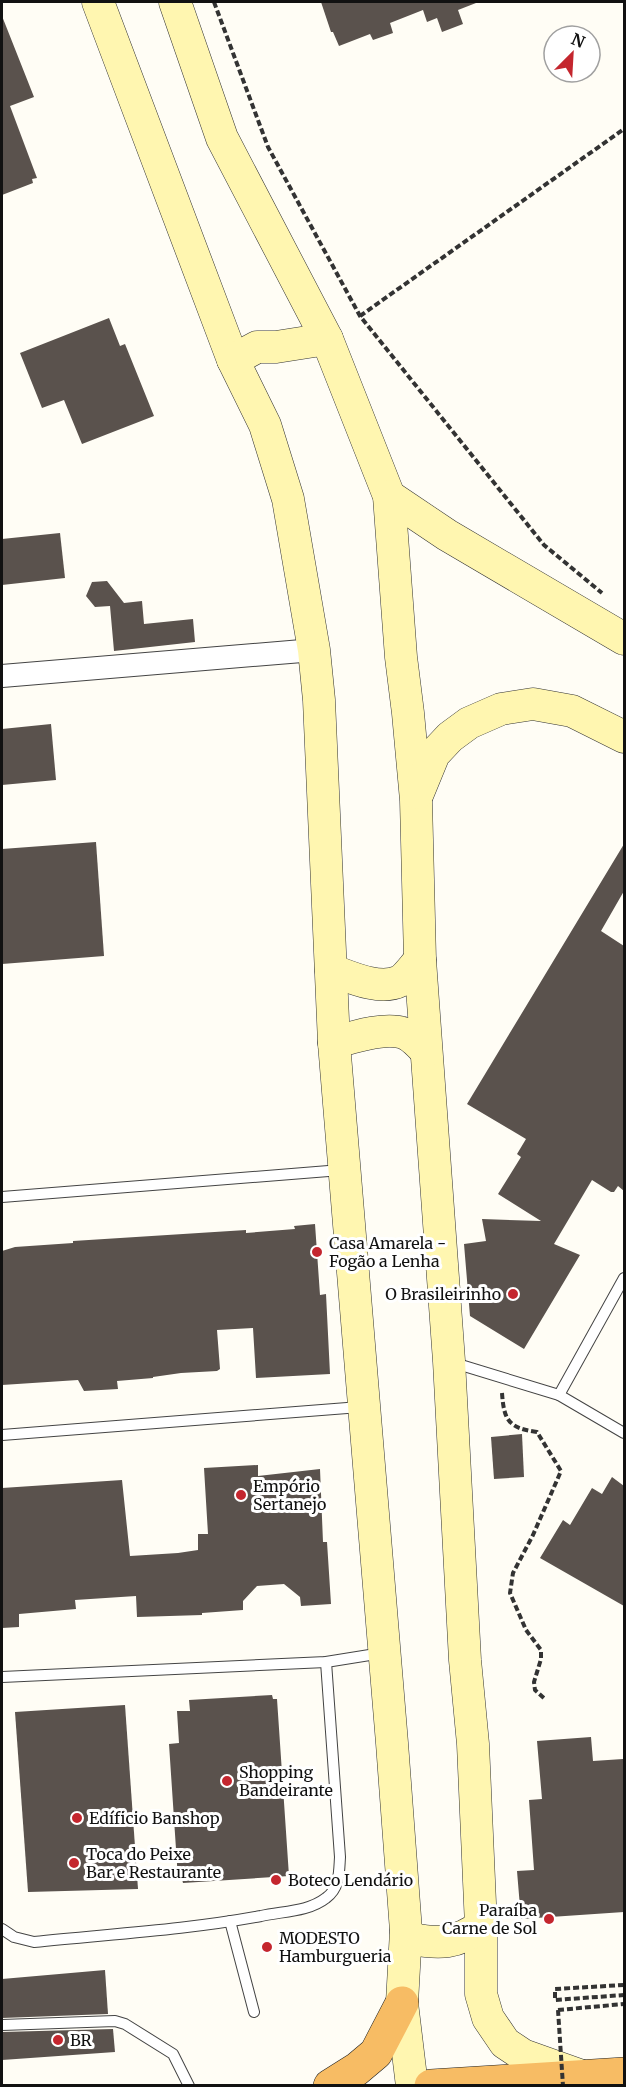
<svg xmlns="http://www.w3.org/2000/svg" width="626" height="2087" font-family="Merriweather,serif">
  <style>
    .building { fill: #5a524d }
    .lines { fill: none; stroke-linecap: round; stroke-linejoin: round }
    .service-casing { stroke: #444; stroke-width: 12 }
    .minor-casing { stroke: #444; stroke-width: 24 }
    .secondary-casing { stroke: #333; stroke-width: 33 }
    .trunk-casing { stroke: #222; stroke-width: 34 }
    .path { stroke: #333; stroke-width: 4; stroke-dasharray: 6 3; stroke-linecap: butt }
    .service { stroke: #fff; stroke-width: 10 }
    .minor { stroke: #fff; stroke-width: 22 }
    .secondary { stroke: #fff6b0; stroke-width: 32 }
    .trunk { stroke: #f7bc64; stroke-width: 33 }
    .path-bridge { stroke: #333; stroke-width: 4; stroke-dasharray: 6 3; stroke-linecap: butt }
    .poi-dot { fill: #c4262e; stroke: #fff; stroke-width: 2 }
    .labels { text-anchor: middle; dominant-baseline: central; stroke-width: 6; stroke-linejoin: round; paint-order: stroke }
    .poi-label { font-size: 16px; fill: #111; stroke: #fff; text-anchor: start }
  </style>
  <rect width="100%" height="100%" fill="#fffdf5"/>
  <g class="building">
    <path d="M321,2H476V3L458,10L463,24L442,32L437,18L427,22L423,10L390,23L393,33L373,40L370,34L339,46L333,32H331Z"/>
    <path d="M2,16L34,97L10,106L37,178L32,179L33,183L2,195Z"/>
    <path d="M109,318L120,346L125,344L154,416L82,444L64,400L42,408L20,353Z"/>
    <path d="M60,533L65,578L2,585V539Z"/>
    <path d="M107,581L124,603L142,601L144,624L193,619L195,642L114,651L110,606L95,607L86,596L92,582Z"/>
    <path d="M51,724L56,780L2,785V729Z"/>
    <path d="M96,842L104,956L2,964V849Z"/>
    <path d="M624,844V891L601,931L624,946V1191L618,1186L614,1192H611L592,1180L554,1244L580,1255L524,1349L470,1316L464,1244L486,1241L482,1219L541,1221L498,1194L521,1157L517,1154L526,1139L467,1104Z"/>
    <path d="M315,1224L320,1295L326,1294L330,1374L256,1378L253,1328L217,1330L220,1369L217,1371L181,1373L153,1377V1378L117,1381L118,1389L84,1391L78,1380L2,1385V1251L15,1247L73,1243V1241L246,1230V1233L295,1229L294,1226Z"/>
    <path d="M522,1434L524,1477L494,1479L491,1437Z"/>
    <path d="M258,1465V1476L320,1469L323,1542H327L331,1604L301,1606L300,1597L284,1584L257,1586L243,1601V1610L202,1613V1615L137,1617L136,1596L75,1600L76,1609L19,1614V1627L2,1628V1488L122,1480L130,1556L178,1553L198,1550V1534H208L204,1468Z"/>
    <path d="M612,1477L624,1486V1606L540,1558L563,1520L570,1525L592,1488L602,1494Z"/>
    <path d="M272,1695L273,1699H277L289,1876L183,1883L182,1879H178L169,1744L179,1743L177,1711H190L189,1700Z"/>
    <path d="M125,1705L138,1889L28,1892L15,1712Z"/>
    <path d="M591,1737L593,1761L623,1759L624,1912L521,1919L517,1871L534,1870L529,1800L542,1799L537,1741Z"/>
    <path d="M105,1970L108,2014L2,2018V1979Z"/>
    <path d="M113,2029L115,2052L2,2060V2032Z"/>
  </g>
  <g class="lines">
    <defs>
      <g id="service">
        <path d="M2,1197L341,1170"/>
        <path d="M451,1362L559,1395L624,1433"/>
        <path d="M559,1395L624,1278"/>
        <path d="M2,1435L360,1407"/>
        <path d="M2,1677L326,1662L382,1653"/>
        <path d="M230,1921L254,2012"/>
        <path d="M2,1929L14,1937L34,1942C109,1934 186,1930 261,1916C283,1911 308,1912 326,1898C340,1888 339,1872 340,1857L326,1662"/>
        <path d="M2,2025L115,2021L125,2024L173,2054L189,2086"/>
      </g>
      <path id="minor" d="M2,676L314,650"/>
      <g id="secondary">
        <path d="M98,2L233,360L265,425L288,499L314,650L319,700L334,1043L392,1743L406,1931L402,2003L412,2086"/>
        <path d="M175,2L222,138L327,339L389,496L401,657L408,713L416,800L420,960L449,1361L465,1660L473,1744L481,1926V1994L488,2018L505,2043L523,2055L582,2076"/>
        <path d="M233,360L257,347H276L327,339"/>
        <path d="M389,496L447,535L624,639"/>
        <path d="M418,793L434,754L450,737L469,723L501,709L533,704L572,711L624,737"/>
        <path d="M331,970C350,977 380,991 400,981C407,977 414,966 420,960"/>
        <path d="M334,1043C353,1037 390,1025 408,1035C415,1039 421,1046 426,1051"/>
        <path d="M406,1931L411,1939C440,1944 456,1944 481,1926"/>
      </g>
      <g id="trunk">
        <path d="M330,2086L357,2069L376,2053L402,2003"/>
        <path d="M431,2086L624,2074"/>
      </g>
    </defs>
    <use href="#service" class="service-casing"/>
    <use href="#minor" class="minor-casing"/>
    <use href="#secondary" class="secondary-casing"/>
    <use href="#trunk" class="trunk-casing"/>
    <g class="path">
      <path d="M214,2L268,147L360,316L544,545L602,593"/>
      <path d="M360,316L624,129"/>
      <path d="M502,1393C504,1420 508,1428 537,1432L561,1471L533,1535L513,1573L510,1593L526,1630L541,1650V1659L534,1682L535,1690L546,1700"/>
      <path d="M624,1985L555,1989V2000L624,1995"/>
      <path d="M558,2010L624,2004"/>
    </g>
    <use href="#service" class="service"/>
    <use href="#minor" class="minor"/>
    <use href="#secondary" class="secondary"/>
    <use href="#trunk" class="trunk"/>
    <path class="path-bridge" d="M558,2010L563,2086"/>
  </g>
  <g class="poi-dot">
    <circle cx="317" cy="1252" r="6"/>
    <circle cx="513" cy="1294" r="6"/>
    <circle cx="241" cy="1495" r="6"/>
    <circle cx="227" cy="1781" r="6"/>
    <circle cx="77" cy="1818" r="6"/>
    <circle cx="74" cy="1863" r="6"/>
    <circle cx="276" cy="1880" r="6"/>
    <circle cx="549" cy="1919" r="6"/>
    <circle cx="267" cy="1947" r="6"/>
    <circle cx="58" cy="2040" r="6"/>
  </g>
  <g class="labels">
    <g class="poi-label">
      <text x="329" y="1243">Casa Amarela -<tspan x="329" dy="18">Fogão a Lenha</tspan></text>
      <text x="501" y="1294" text-anchor="end">O Brasileirinho</text>
      <text x="253" y="1486">Empório<tspan x="253" dy="18">Sertanejo</tspan></text>
      <text x="239" y="1772">Shopping<tspan x="239" dy="18">Bandeirante</tspan></text>
      <text x="89" y="1818">Edíficio Banshop</text>
      <text x="86" y="1854">Toca do Peixe<tspan x="86" dy="18">Bar e Restaurante</tspan></text>
      <text x="288" y="1880">Boteco Lendário</text>
      <text x="537" y="1910" text-anchor="end">Paraíba<tspan x="537" dy="18">Carne de Sol</tspan></text>
      <text x="279" y="1938">MODESTO<tspan x="279" dy="18">Hamburgueria</tspan></text>
      <text x="70" y="2040">BR</text>
    </g>
  </g>
  <rect width="626" height="2087" fill="none" stroke="#111111" stroke-width="6"/>
  <g transform="translate(572 54) rotate(24)"><circle r="28" fill="#ffffff" stroke="#a0a0a0" stroke-width="1.5"/>
  <path d="M0-4.5L10 22L0 15L-10 22Z" fill="#c4262e"/>
  <text y="-9" font-size="16" font-weight="bold" text-anchor="middle" fill="#111111">N</text>
  </g>
</svg>
